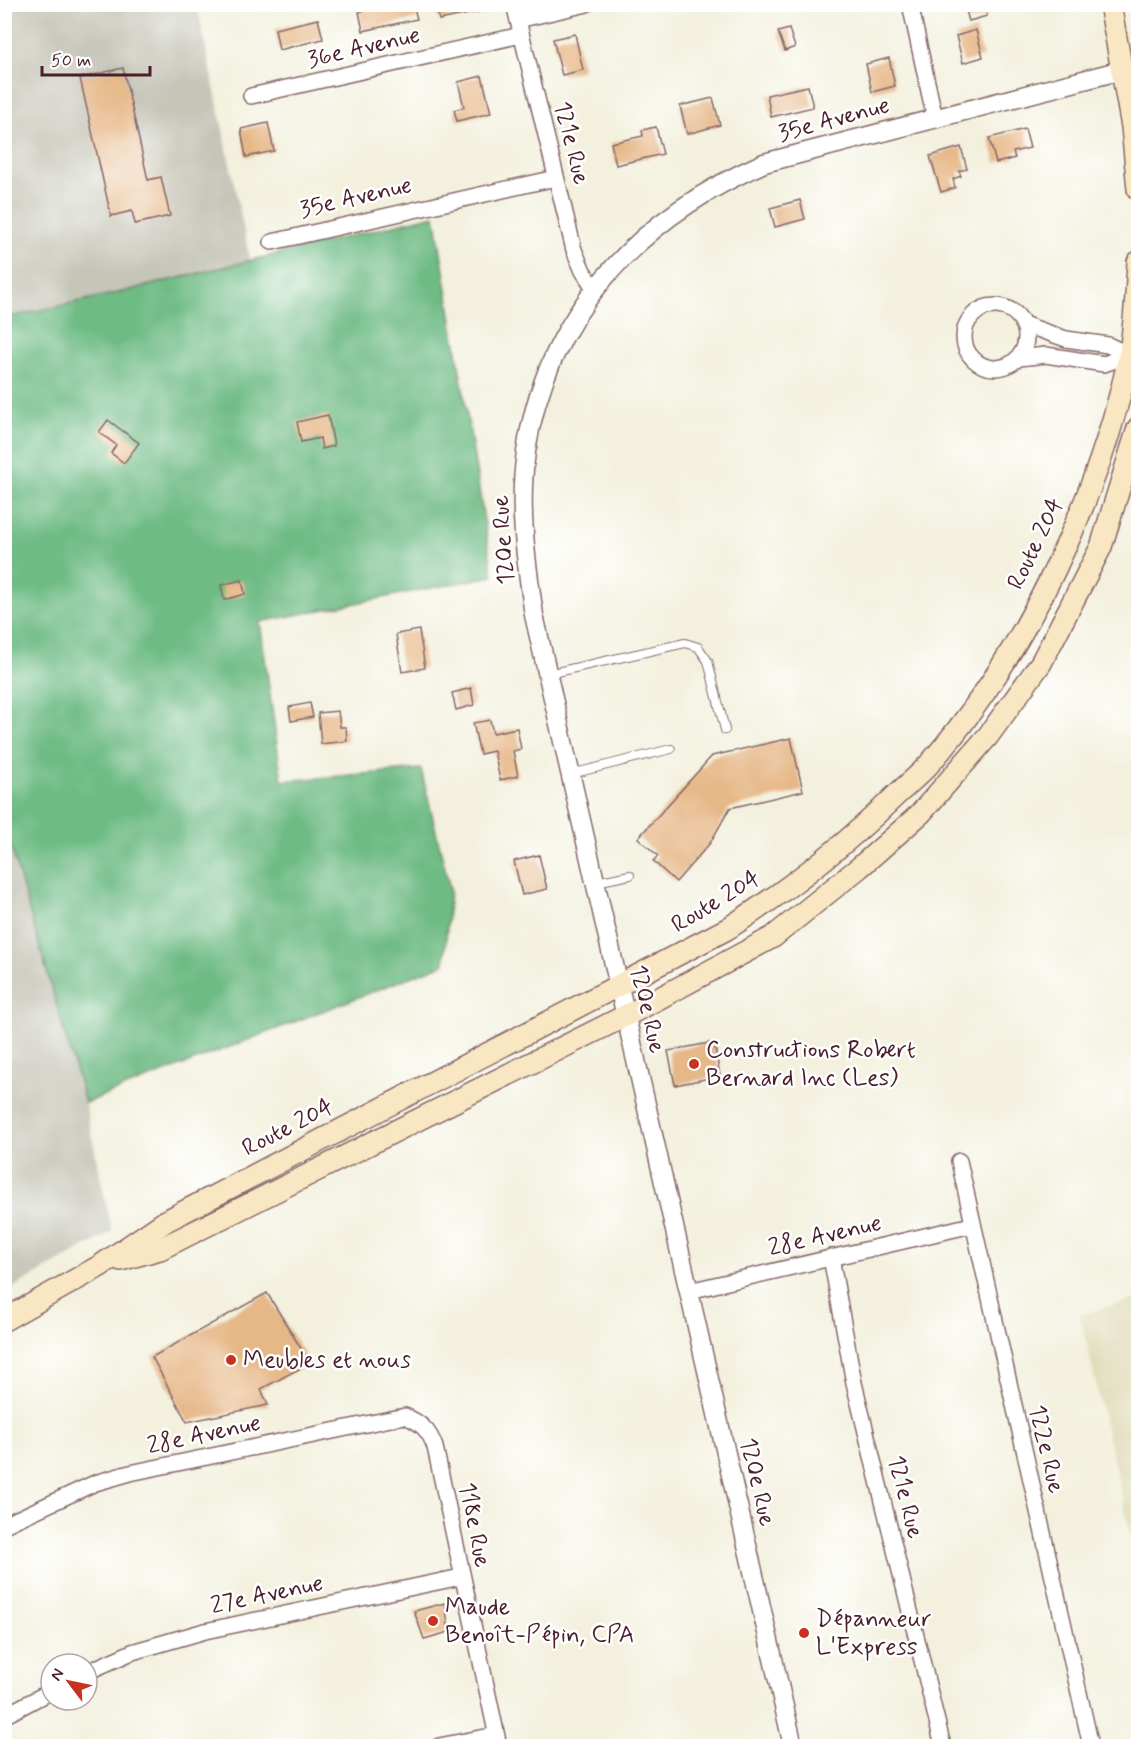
<svg xmlns="http://www.w3.org/2000/svg" width="1143" height="1751" font-family="Mynerve,sans-serif">
  <style>
    .built { fill: #e1dcba }
    .industrial { fill: #c5c5b8 }
    .forest { fill: #6ebb84; stroke: #5c6d58; stroke-width: 1.5 }
    .building { fill: #e6b787 }
    .lines { fill: none; stroke-linecap: round; stroke-linejoin: round }
    .service-casing { stroke: #856869; stroke-width: 10 }
    .minor-casing { stroke: #856869; stroke-width: 18 }
    .tertiary-casing { stroke: #856869; stroke-width: 21 }
    .secondary-casing { stroke: #856869; stroke-width: 24 }
    .service { stroke: #fff; stroke-width: 8 }
    .minor { stroke: #fff; stroke-width: 15 }
    .tertiary { stroke: #fff; stroke-width: 18 }
    .secondary { stroke: #f9e7c3; stroke-width: 21 }
    .poi-dot { fill: #c8321e; stroke: #fff; stroke-width: 2 }
    .labels { text-anchor: middle; dominant-baseline: central; stroke-width: 5; stroke-linejoin: round; paint-order: stroke }
    .street-label { font-size: 24px; fill: #4a1f2b; stroke: #fff }
    .poi-label { font-size: 24px; fill: #4a1f2b; stroke: #fff; text-anchor: start }
  </style>
  <rect width="100%" height="100%" fill="#fff"/>
  <filter id="ink" filterUnits="userSpaceOnUse"><feTurbulence type="fractalNoise" baseFrequency=".0167" numOctaves="2"/><feDisplacementMap in="SourceGraphic" scale="12" xChannelSelector="R" yChannelSelector="G"/><feConvolveMatrix kernelMatrix="1 2 1 2 8 2 1 2 1" color-interpolation-filters="sRGB"/></filter>
  <filter id="wash" filterUnits="userSpaceOnUse"><feTurbulence type="fractalNoise" baseFrequency=".008" numOctaves="4" result="noise"/><feDisplacementMap in="SourceGraphic" scale="24" xChannelSelector="R" yChannelSelector="G"/><feGaussianBlur stdDeviation="1.35" result="paint"/><feColorMatrix in="noise" values="0 0 0 0 0 0 0 0 0 0 0 0 0 0 0 0 0 1.4 0 .05"/><feComposite in="paint" operator="in"/></filter>
  <g filter="url(#wash)">
    <rect width="100%" height="100%" fill="#f3f0dd"/>
    <path class="built" d="M1138,1298V1567L1080,1315Z"/>
    <g class="industrial">
      <path d="M4,5H197L250,260L5,321Z"/>
      <path d="M4,827L85,1103L112,1232L5,1292Z"/>
    </g>
    <path class="forest" d="M435,215L493,576L260,622L282,781L421,769L450,889L444,964L85,1103L5,827V318L122,292Z"/>
    <g id="blocks">
      <g class="building">
        <path d="M392,4H413L417,19L363,31L359,12Z"/>
        <path d="M436,4H489V10L439,20Z"/>
        <path d="M964,4H984L987,16L969,21Z"/>
        <path d="M318,19L323,39L279,50L275,29Z"/>
        <path d="M789,29L795,47L785,51L778,32Z"/>
        <path d="M976,30L983,57L963,63L956,36Z"/>
        <path d="M575,34L583,70L562,75L553,39Z"/>
        <path d="M889,58L895,86L872,92L866,64Z"/>
        <path d="M123,68L148,180L161,177L170,216L135,224L132,211L111,216L80,78Z"/>
        <path d="M482,76L491,113L457,121L454,110L464,107L458,82Z"/>
        <path d="M808,86L813,107L771,117L767,95Z"/>
        <path d="M713,98L720,125L687,134L680,106Z"/>
        <path d="M268,123L274,151L246,157L241,129Z"/>
        <path d="M656,127L663,154L616,165L611,143L643,136L642,130Z"/>
        <path d="M1025,129L1030,148L1013,152L1015,158L996,163L989,138Z"/>
        <path d="M961,147L967,169L959,171L961,176L953,179L955,188L941,192L930,156Z"/>
        <path d="M800,200L805,219L775,227L770,208Z"/>
        <path d="M328,415L334,446L322,449L320,438L301,442L297,422Z"/>
        <path d="M108,420L139,443L124,463L111,453L116,445L99,432Z"/>
        <path d="M242,580L245,594L224,600L221,585Z"/>
        <path d="M419,630L425,668L402,672L396,634Z"/>
        <path d="M471,688L474,705L456,710L452,693Z"/>
        <path d="M310,703L313,717L291,721L289,707Z"/>
        <path d="M338,711L340,727H346L347,741L321,744L318,713Z"/>
        <path d="M490,720L493,733L517,728L521,749L513,751L518,776L500,780L494,751L480,754L473,723Z"/>
        <path d="M791,738L803,791L730,808L710,843L676,882L653,861L658,856L638,838L712,756Z"/>
        <path d="M539,855L547,889L522,895L514,861Z"/>
        <path d="M714,1042L720,1076L675,1085L668,1051Z"/>
        <path d="M267,1293L310,1363L261,1389L268,1405L187,1422L152,1357Z"/>
        <path d="M445,1603L449,1632L424,1639L414,1611Z"/>
      </g>
    </g>
  </g>
  <g filter="url(#ink)">
    <use href="#blocks" fill-opacity="0" stroke="#856869" stroke-width="1.5"/>
    <g class="lines">
      <defs>
        <g id="service">
          <path d="M548,674L685,643L698,647L708,661L725,730"/>
          <path d="M571,774L671,749"/>
          <path d="M596,882L630,875"/>
        </g>
        <g id="minor">
          <path d="M514,4L574,250L583,271L594,288"/>
          <path d="M910,4L935,119"/>
          <path d="M518,20L587,4"/>
          <path d="M251,96L521,35"/>
          <path d="M272,242L556,178"/>
          <circle cx="995" cy="337" r="31"/>
          <path d="M1023,324L1066,339L1108,345L1129,355"/>
          <path d="M1019,358L1046,355L1104,364L1129,355"/>
          <path d="M959,1161L1091,1746"/>
          <path d="M831,1257L854,1383L943,1746"/>
          <path d="M689,1291L972,1225"/>
          <path d="M4,1525L95,1483L130,1473L405,1416C421,1423 429,1430 435,1447L499,1746"/>
          <path d="M87,1672L132,1652L205,1631L461,1577"/>
          <path d="M4,1716L51,1691"/>
          <path d="M439,1746L496,1735"/>
        </g>
        <path id="tertiary" d="M793,1746L534,615C526,561 518,507 526,452C546,314 640,217 764,163L1122,70"/>
        <g id="secondary">
          <path d="M1110,4L1132,127L1138,189"/>
          <path d="M121,1260L160,1249L641,1008L773,937L860,867L920,814L988,736L1041,663L1101,547L1138,428"/>
          <path d="M4,1320L100,1266L166,1221L727,929C786,891 841,849 891,800C904,787 919,776 931,762C1025,654 1099,497 1129,357C1135,327 1136,294 1138,262"/>
        </g>
      </defs>
      <use href="#service" class="service-casing"/>
      <use href="#minor" class="minor-casing"/>
      <use href="#tertiary" class="tertiary-casing"/>
      <use href="#secondary" class="secondary-casing"/>
      <use href="#service" class="service"/>
      <use href="#minor" class="minor"/>
      <use href="#tertiary" class="tertiary"/>
      <use href="#secondary" class="secondary"/>
    </g>
  </g>
  <g class="poi-dot">
    <circle cx="694" cy="1064" r="6"/>
    <circle cx="231" cy="1360" r="6"/>
    <circle cx="433" cy="1621" r="6"/>
    <circle cx="804" cy="1633" r="6"/>
  </g>
  <g class="labels">
    <g class="street-label">
      <text transform="translate(364 48) rotate(-13)">36e Avenue</text>
      <text transform="translate(834 120) rotate(-15)">35e Avenue</text>
      <text transform="translate(571 143) rotate(76)">121e Rue</text>
      <text transform="translate(356 198) rotate(-13)">35e Avenue</text>
      <text transform="translate(504 540) rotate(-94)">120e Rue</text>
      <text transform="translate(1036 544) rotate(-64)">Route 204</text>
      <text transform="translate(716 902) rotate(-31)">Route 204</text>
      <text transform="translate(647 1009) rotate(77)">120e Rue</text>
      <text transform="translate(288 1128) rotate(-27)">Route 204</text>
      <text transform="translate(825 1236) rotate(-13)">28e Avenue</text>
      <text transform="translate(204 1435) rotate(-12)">28e Avenue</text>
      <text transform="translate(1046 1449) rotate(77)">122e Rue</text>
      <text transform="translate(757 1482) rotate(77)">120e Rue</text>
      <text transform="translate(905 1497) rotate(76)">121e Rue</text>
      <text transform="translate(474 1525) rotate(79)">118e Rue</text>
      <text transform="translate(267 1595) rotate(-12)">27e Avenue</text>
    </g>
    <g class="poi-label">
      <text x="706" y="1050">Constructions Robert<tspan x="706" dy="28">Bernard Inc (Les)</tspan></text>
      <text x="243" y="1360">Meubles et nous</text>
      <text x="445" y="1607">Maude<tspan x="445" dy="28">Benoît-Pépin, CPA</tspan></text>
      <text x="816" y="1619">Dépanneur<tspan x="816" dy="28">L'Express</tspan></text>
    </g>
  </g>
  <rect width="1143" height="1751" fill="none" stroke="#fff" stroke-width="24"/>
  <g transform="translate(69 1682) rotate(302)"><circle r="28" fill="#ffffff" stroke="#b7a5aa" stroke-width="1.5"/>
  <path d="M0-4.5L10 22L0 15L-10 22Z" fill="#c8321e"/>
  <text y="-9" font-size="16" font-weight="bold" text-anchor="middle" fill="#4a1f2b">N</text>
  </g>
  <path d="M42 66v9h108v-9" fill="none" stroke="#4a1f2b" stroke-width="3"/>
  <text x="51" y="66" font-size="18" fill="#4a1f2b" stroke="#ffffff" stroke-width="4.5" paint-order="stroke">50 m</text>
</svg>
